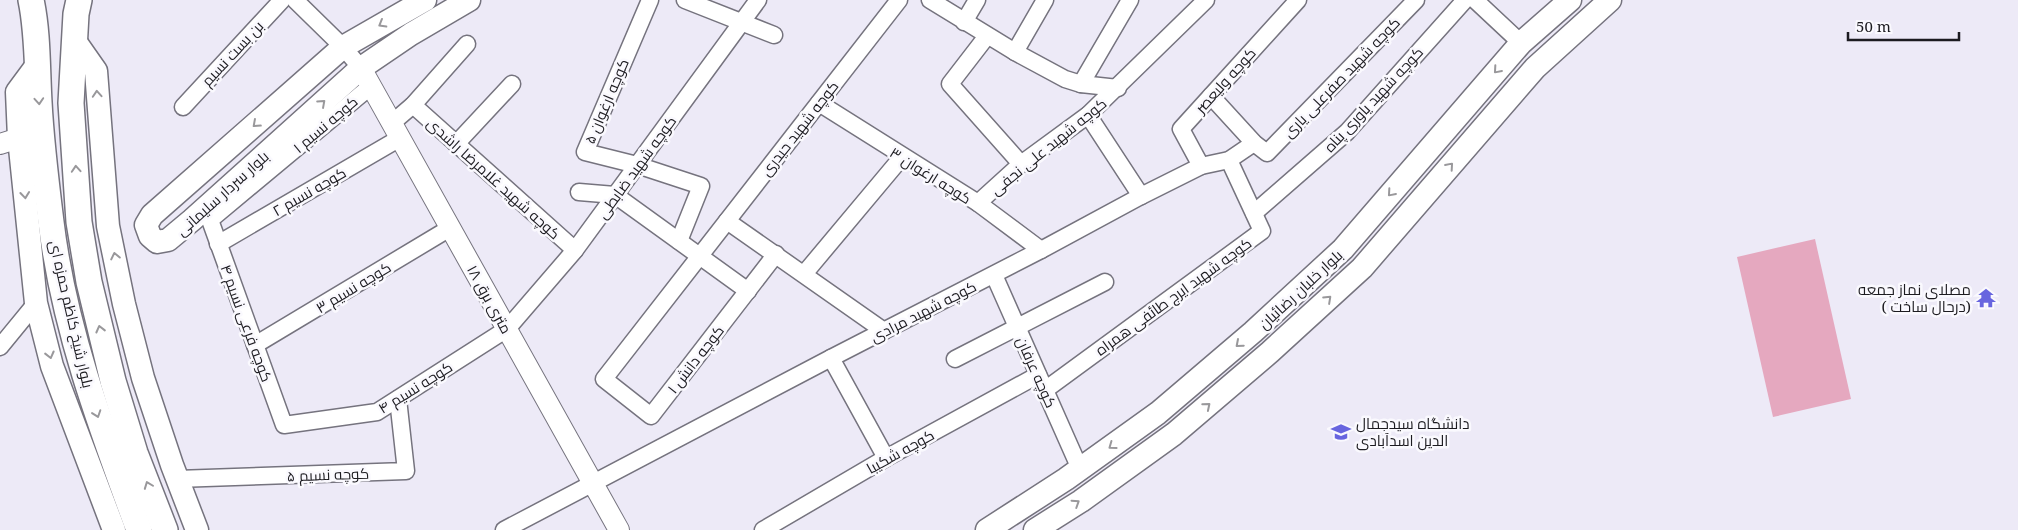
<svg xmlns="http://www.w3.org/2000/svg" width="2018" height="530" font-family="'Noto Serif',Cairo,serif">
  <style>
    .building { fill: #e5a8bf }
    .lines { fill: none; stroke-linecap: round; stroke-linejoin: round }
    .minor-casing { stroke: #75737e; stroke-width: 19 }
    .tertiary-casing { stroke: #75737e; stroke-width: 22 }
    .secondary-casing { stroke: #75737e; stroke-width: 25 }
    .primary-casing { stroke: #75737e; stroke-width: 28 }
    .minor { stroke: #fff; stroke-width: 16 }
    .tertiary { stroke: #fff; stroke-width: 20 }
    .secondary { stroke: #fff; stroke-width: 22 }
    .primary { stroke: #fff; stroke-width: 25 }
    .oneway { stroke: #99989b }
    .labels { text-anchor: middle; dominant-baseline: central; stroke-width: 5; stroke-linejoin: round; paint-order: stroke }
    .street-label { font-size: 15px; fill: #1c1b20; stroke: #faf9fe }
    .poi-label { font-size: 15px; fill: #1c1b20; stroke: #faf9fe; text-anchor: end }
  </style>
  <rect width="100%" height="100%" fill="#edeaf7"/>
  <path class="building" d="M1815,239L1851,399L1773,417L1737,257Z"/>
  <g class="lines">
    <defs>
      <g id="minor">
        <path d="M295,0L343,47L361,68"/>
        <path d="M650,0L585,152L637,165L701,186L679,241"/>
        <path d="M685,0L774,35"/>
        <path d="M930,0L1015,52L1065,79L1081,84L1118,88"/>
        <path d="M1475,0L1521,43"/>
        <path d="M964,22L977,0"/>
        <path d="M987,36L950,84L1021,164"/>
        <path d="M1015,52L1045,0"/>
        <path d="M1081,84L1130,0"/>
        <path d="M371,86L210,220L284,425L377,412L507,329L575,250L758,0"/>
        <path d="M1211,96L1254,143L1267,153L1416,0"/>
        <path d="M819,103L978,203L1041,250"/>
        <path d="M413,105L575,250"/>
        <path d="M183,107L282,0"/>
        <path d="M1088,115L1141,196"/>
        <path d="M392,123L413,105L467,44"/>
        <path d="M456,144L512,84"/>
        <path d="M1201,166L1181,129L1298,0"/>
        <path d="M579,192L615,195L748,291"/>
        <path d="M978,203L1021,164L1088,115L1206,0"/>
        <path d="M1254,213L1347,132L1465,0"/>
        <path d="M727,221L884,331"/>
        <path d="M218,244L400,138"/>
        <path d="M776,254L651,416L604,379L899,0"/>
        <path d="M804,274L902,157"/>
        <path d="M994,275L1080,469"/>
        <path d="M255,345L450,228"/>
        <path d="M0,347L36,303"/>
        <path d="M831,358L886,458"/>
        <path d="M955,359L1105,282"/>
        <path d="M1045,390L1262,231L1229,160"/>
        <path d="M177,479L406,471L398,399"/>
        <path d="M504,530L831,358L1041,250L1141,196L1201,166L1229,160L1254,143"/>
        <path d="M763,530L886,458L1038,375"/>
      </g>
      <g id="tertiary">
        <path d="M361,68L619,530"/>
        <path d="M0,144L19,138"/>
      </g>
      <g id="secondary">
        <path d="M425,0L343,47L152,215L146,225L150,236L157,242L168,240L192,220L361,68L411,34L469,0"/>
        <path d="M75,41L96,71L108,226L124,304L143,378L172,465L197,530"/>
        <path d="M37,65L17,92L19,138L36,303L52,366L114,530"/>
        <path d="M987,530L1066,479L1158,413L1253,332L1343,249L1521,43L1570,0"/>
        <path d="M1035,530L1081,501L1174,434L1270,352L1362,268L1535,68L1610,0"/>
      </g>
      <g id="primary">
        <path d="M31,0C38,33 37,68 39,102C41,142 46,182 51,222C64,329 102,430 139,530"/>
        <path d="M79,0L76,14L71,103L79,222L89,282L113,381L135,453L165,530"/>
      </g>
    </defs>
    <use href="#minor" class="minor-casing"/>
    <use href="#tertiary" class="tertiary-casing"/>
    <use href="#secondary" class="secondary-casing"/>
    <use href="#primary" class="primary-casing"/>
    <use href="#minor" class="minor"/>
    <use href="#tertiary" class="tertiary"/>
    <use href="#secondary" class="secondary"/>
    <use href="#primary" class="primary"/>
  </g>
  <defs><path id="oneway-chevron" d="M-2-3.5L2.5 0L-2 3.5" fill="none" stroke-width="1.6" stroke-linecap="round" stroke-linejoin="round" transform="scale(1.25)"/></defs>
  <g class="oneway">
    <use href="#oneway-chevron" transform="translate(382 24) rotate(150)"/>
    <use href="#oneway-chevron" transform="translate(1497 70) rotate(131)"/>
    <use href="#oneway-chevron" transform="translate(97 94) rotate(-94)"/>
    <use href="#oneway-chevron" transform="translate(39 101) rotate(86)"/>
    <use href="#oneway-chevron" transform="translate(322 103) rotate(-42)"/>
    <use href="#oneway-chevron" transform="translate(256 124) rotate(138)"/>
    <use href="#oneway-chevron" transform="translate(1450 166) rotate(-49)"/>
    <use href="#oneway-chevron" transform="translate(76 169) rotate(-94)"/>
    <use href="#oneway-chevron" transform="translate(1391 193) rotate(131)"/>
    <use href="#oneway-chevron" transform="translate(25 195) rotate(84)"/>
    <use href="#oneway-chevron" transform="translate(115 256) rotate(-102)"/>
    <use href="#oneway-chevron" transform="translate(1328 299) rotate(-43)"/>
    <use href="#oneway-chevron" transform="translate(100 329) rotate(-104)"/>
    <use href="#oneway-chevron" transform="translate(1239 344) rotate(139)"/>
    <use href="#oneway-chevron" transform="translate(50 355) rotate(76)"/>
    <use href="#oneway-chevron" transform="translate(1207 406) rotate(-40)"/>
    <use href="#oneway-chevron" transform="translate(97 414) rotate(71)"/>
    <use href="#oneway-chevron" transform="translate(1112 446) rotate(144)"/>
    <use href="#oneway-chevron" transform="translate(148 485) rotate(-111)"/>
    <use href="#oneway-chevron" transform="translate(1076 503) rotate(-33)"/>
  </g>
  <defs>
    <symbol id="temple-bare" viewBox="-9 -9 18 18"><path d="M0-6L5-2H3V0L6.5 2.5H4V6H1.5V3h-3V6H-4V2.5H-6.5L-3 0V-2H-5Z" fill="#6865df" stroke="#faf9fe" stroke-width="2.5" paint-order="stroke"/></symbol>
    <symbol id="university-bare" viewBox="-9 -9 18 18"><path d="M0-5L7-2L0 1L-7-2ZM-4 1L0 2.5L4 1V4Q0 6-4 4Z" fill="#6865df" stroke="#faf9fe" stroke-width="2.5" paint-order="stroke"/></symbol>
  </defs>
  <g fill-rule="evenodd">
    <use href="#temple-bare" x="1972" y="284" width="28" height="28"/>
    <use href="#university-bare" x="1327" y="418" width="28" height="28"/>
  </g>
  <g class="labels">
    <g class="street-label">
      <text transform="translate(232 53) rotate(-47)">بن بست نسیم</text>
      <text transform="translate(1341 77) rotate(-46)">کوچه شهید صفرعلی یاری</text>
      <text transform="translate(1225 80) rotate(-48)">کوچه ولیعصر</text>
      <text transform="translate(1373 99) rotate(-47)">کوچه شهید یاوری پناه</text>
      <text transform="translate(606 101) rotate(-67)">کوچه ارغوان ۵</text>
      <text transform="translate(325 124) rotate(-40)">کوچه نسیم ۱</text>
      <text transform="translate(799 128) rotate(-52)">کوچه شهید حیدری</text>
      <text transform="translate(1048 146) rotate(-39)">کوچه شهید علی نجفی</text>
      <text transform="translate(636 167) rotate(-54)">کوچه شهید ضابطی</text>
      <text transform="translate(931 175) rotate(32)">کوچه ارغوان ۳</text>
      <text transform="translate(494 178) rotate(42)">کوچه شهید غلامرضا راشدی</text>
      <text transform="translate(309 191) rotate(-30)">کوچه نسیم ۲</text>
      <text transform="translate(222 193) rotate(-42)">بلوار سردار سلیمانی</text>
      <text transform="translate(353 287) rotate(-31)">کوچه نسیم ۳</text>
      <text transform="translate(1300 289) rotate(-43)">بلوار خلبان رضائیان</text>
      <text transform="translate(1173 296) rotate(-36)">کوچه شهید ایرج طائفی همراه</text>
      <text transform="translate(490 299) rotate(61)">۱۸ متری برق</text>
      <text transform="translate(923 311) rotate(-27)">کوچه شهید مرادی</text>
      <text transform="translate(72 314) rotate(77)">بلوار شیخ کاظم حمزه ای</text>
      <text transform="translate(247 323) rotate(70)">کوچه فرعی نسیم ۴</text>
      <text transform="translate(695 359) rotate(-52)">کوچه دانش ۱</text>
      <text transform="translate(1037 372) rotate(66)">کوچه عرفان</text>
      <text transform="translate(415 387) rotate(-32)">کوچه نسیم ۴</text>
      <text transform="translate(900 451) rotate(-29)">کوچه شکیبا</text>
      <text transform="translate(328 474) rotate(-2)">کوچه نسیم ۵</text>
    </g>
    <g class="poi-label">
      <text x="1971" y="289">مصلای نماز جمعه<tspan x="1971" dy="17">( درحال ساخت)</tspan></text>
      <text x="1356" y="423" text-anchor="start">دانشگاه سیدجمال<tspan x="1356" dy="17">الدین اسدآبادی</tspan></text>
    </g>
  </g>
  <path d="M1848 32v8h111v-8" fill="none" stroke="#1c1b20" stroke-width="2.5"/>
  <text x="1856" y="32" font-size="15" fill="#1c1b20" stroke="#faf9fe" stroke-width="4" paint-order="stroke">50 m</text>
</svg>
